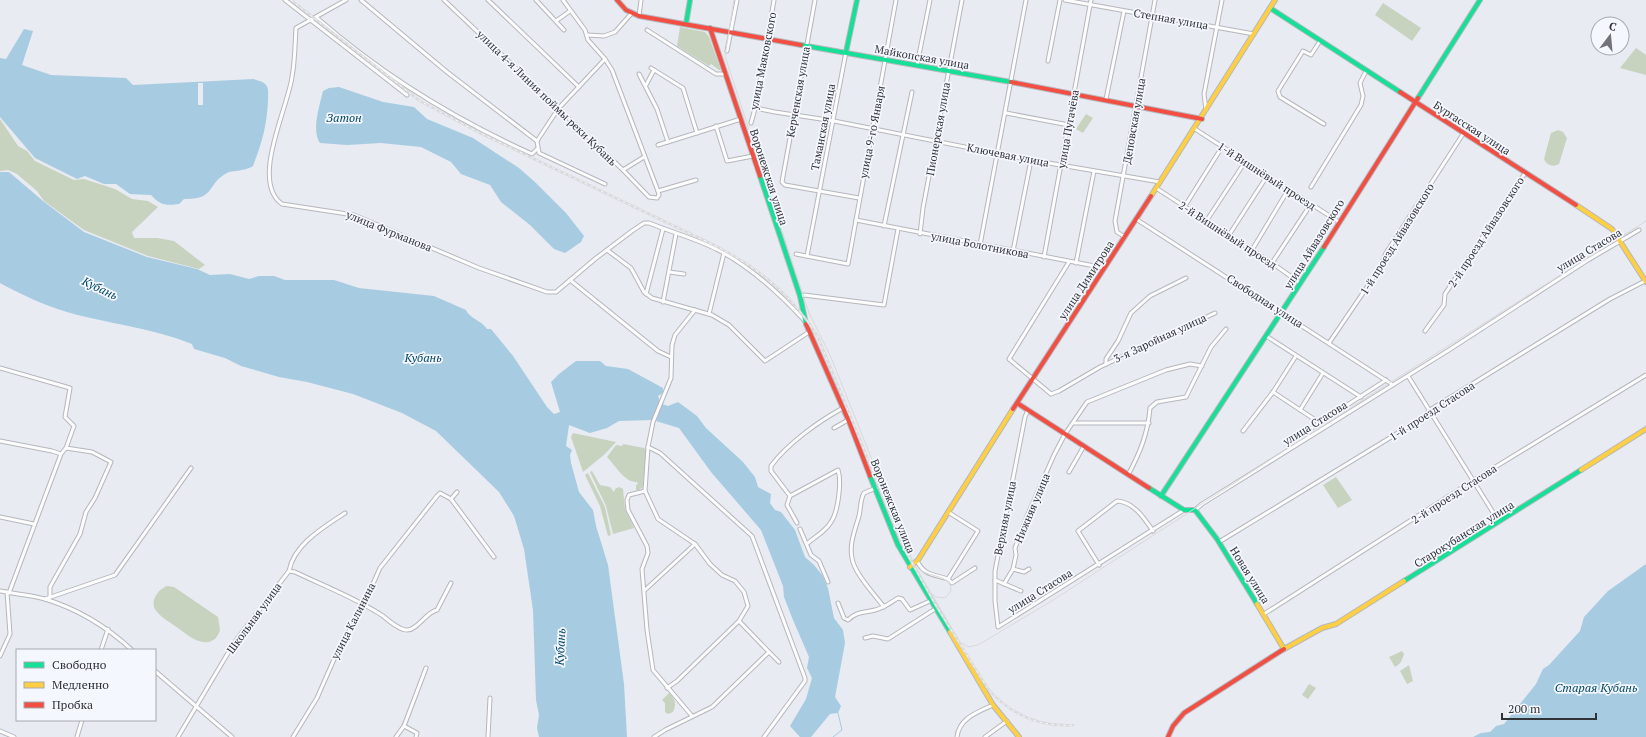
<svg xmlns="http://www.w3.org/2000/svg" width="1646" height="737" font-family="'PT Serif',serif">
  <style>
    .green { fill: #c7d3bf }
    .water { fill: #a7cbe1 }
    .pier { fill: #e8ebf2 }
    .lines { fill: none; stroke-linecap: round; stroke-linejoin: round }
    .stream { stroke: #a7cbe1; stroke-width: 1 }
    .street-casing { stroke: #b5b7bd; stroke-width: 5 }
    .fast-casing { stroke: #b5b7bd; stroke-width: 6 }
    .slow-casing { stroke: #b5b7bd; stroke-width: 6 }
    .jam-casing { stroke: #b5b7bd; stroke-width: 6 }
    .street { stroke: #fcfcfd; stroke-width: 3 }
    .fast { stroke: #16e098; stroke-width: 4 }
    .slow { stroke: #ffcf43; stroke-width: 4 }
    .jam { stroke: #f24e42; stroke-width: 4 }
    .tram { stroke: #d9d9db; stroke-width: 1 }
    .rail-casing { stroke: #d9d9db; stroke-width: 2.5 }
    .rail { stroke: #f4f7fe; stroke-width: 1; stroke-dasharray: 3; stroke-linecap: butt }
    .labels { text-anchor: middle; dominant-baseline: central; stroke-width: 3.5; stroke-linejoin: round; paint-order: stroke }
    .street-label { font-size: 11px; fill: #313337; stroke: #f4f7fe }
    .water-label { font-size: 12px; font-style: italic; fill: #004763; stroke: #f4f7fe }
  </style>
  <rect width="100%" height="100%" fill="#e8ebf2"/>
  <g class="green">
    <path d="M1383,3L1421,28L1412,41L1375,15Z"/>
    <path d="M680,27L705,32L709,37L721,70H719L711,64L709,66L677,46Z"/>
    <path d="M1636,48L1646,55V75L1620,68Z"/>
    <path d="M1086,114L1093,118L1083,133L1076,129Z"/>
    <path d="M0,119L18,146L27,151L35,161L74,180L84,179L115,189L132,199L148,201L158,207L132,232L134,238H157L174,241L205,265L199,269L148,256L84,230L44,201L37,191L17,174L8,170L0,171Z"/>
    <path d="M1558,130L1563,132L1567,138L1559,164C1553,167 1547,166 1544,159L1551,133Z"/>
    <path d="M573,433L616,442L605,454L583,472L571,437Z"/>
    <path d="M623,444L644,448L646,450L643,487L639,490H636V485L638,484L637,482C625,483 615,465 607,457L616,445L622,446Z"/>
    <path d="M592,471L600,485L610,487L614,492L615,489L619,487L623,489L625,509L634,528L613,534L606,506L590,472Z"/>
    <path d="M588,473L605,507L611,535L608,536L600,506L585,475Z"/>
    <path d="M1336,477L1352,500L1338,508L1323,485Z"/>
    <path d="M167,586L174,587L218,617L220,630C218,636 215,641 208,642C196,644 184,632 175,626C170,622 162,618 158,613C148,603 157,590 167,586Z"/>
    <path d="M1402,651L1404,654C1402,660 1401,664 1395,667L1389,657Z"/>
    <path d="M1409,665L1413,681L1407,684L1400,671Z"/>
    <path d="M1309,684L1316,688L1308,699L1302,695Z"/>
    <path d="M669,693C675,699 677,704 673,712L668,714L665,712V703L662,700Z"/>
  </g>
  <g class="water">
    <path d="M24,29L33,31L22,65L51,75L126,78L133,85L254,79C258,81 263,81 266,85C269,88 268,95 268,100C267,126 262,142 253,166C243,172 232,170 227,173C206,184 216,200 184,199L179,204C166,206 160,205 151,195L130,194L116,184H104L85,176L77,179L35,158L0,117V58L6,59Z"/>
    <path d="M339,87L383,102L414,107L427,119L473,138L519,168L536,183L566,213L584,236L581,242L565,253L554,249L530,225L501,202L490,185L461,174L451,162L421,147L381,143L347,145L320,143C311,131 320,104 323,91L329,88Z"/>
    <path d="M0,172H9L43,201L84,232L147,257L197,269L210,275L230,274L249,279L259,276H274L285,280H334L359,288L434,296L466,310C469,318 481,320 487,329H491L513,356L547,407L554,414L560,412L551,382L559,374L576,361H600L606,366L628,369L663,388V393L658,396L660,401L652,420L619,421L607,428L590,433L569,425L566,446L572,450L570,455L571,463L579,492L593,510L596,526L608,565L624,684L627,737H539L537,728L539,715L536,700L533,610L524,549L514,516L499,492L436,431L402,413L353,394L307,382L279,377L241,366L225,358L194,349L192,344C153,328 109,324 67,312C44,305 22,295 0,283Z"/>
    <path d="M678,402L697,416L706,428L743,462L755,477L758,487L771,494L770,503L775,510L781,512L795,530L805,557L814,565L822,575L828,588L834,618L843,630L845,643L835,697L841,706L838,713L830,714L811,737H800L790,726L806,699L812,678L807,668L809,657L793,620L784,597L783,586L761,530L711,472L679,428L656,421L662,404L668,406Z"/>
    <path d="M1646,564V737H1473L1481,733L1490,732L1496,726L1504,724L1536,684L1543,669L1549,665L1580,631L1584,617L1608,591Z"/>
  </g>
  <rect class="pier" x="198" y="83" width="5" height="22"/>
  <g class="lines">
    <path class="stream" d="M833,737L842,730L838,713"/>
    <defs>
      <g id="street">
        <path d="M285,0L407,95"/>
        <path d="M346,0L296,28C295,44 295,61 292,77C288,108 250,181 282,204L354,215L479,268L547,292H556L595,259L632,231L644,223H649C671,232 697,239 718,250C751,267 779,293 804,320"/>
        <path d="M361,0L447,72L537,141"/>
        <path d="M444,0L623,170L649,197L657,198L659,195L658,191L612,70L605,59L588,40L585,30L563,0"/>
        <path d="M488,0L579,87"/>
        <path d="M536,0L564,30"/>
        <path d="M815,0L782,182L785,185L859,198"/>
        <path d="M1065,0L1254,34"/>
        <path d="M639,16L641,0"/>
        <path d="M317,18C381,74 454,119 532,154L537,149"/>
        <path d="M556,21L570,11"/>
        <path d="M647,30L716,74H726"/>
        <path d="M587,35L604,36L615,32L631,14"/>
        <path d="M1320,41L1311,55L1303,51L1278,91L1280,97L1324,124"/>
        <path d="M727,51L737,0"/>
        <path d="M1048,61L1060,0"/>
        <path d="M917,65L930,0"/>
        <path d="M651,68L683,88L697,133"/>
        <path d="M639,74L657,109L668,142"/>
        <path d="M646,85L654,70"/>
        <path d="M1106,99L1124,11"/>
        <path d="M756,105L760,109L775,112L834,121L1031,160L1160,182"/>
        <path d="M1206,110L1204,94L1222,0"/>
        <path d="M1006,113L1069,125"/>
        <path d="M751,123L756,105L774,0"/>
        <path d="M716,126L727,161L753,156"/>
        <path d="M1195,129L1339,222"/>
        <path d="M537,141L558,109L605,59"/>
        <path d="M537,141L539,153L605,184"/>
        <path d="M658,145L741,119"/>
        <path d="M623,170L644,157"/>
        <path d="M1311,187L1361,105L1363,96L1360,83L1366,71"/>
        <path d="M1156,188L1272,263L1300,283"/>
        <path d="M658,191L696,180"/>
        <path d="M1185,206L1222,147"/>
        <path d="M1136,219L1393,385"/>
        <path d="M856,220L1105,268"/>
        <path d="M1207,220L1245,162"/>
        <path d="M884,226L912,92"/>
        <path d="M920,234L923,208L962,0"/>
        <path d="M1229,235L1267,176"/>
        <path d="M1125,237L1117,232L1115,221L1155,0"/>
        <path d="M980,245L1026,0"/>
        <path d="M607,250L631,268L644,292L652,298L712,315L729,325L765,361L809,332"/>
        <path d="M1252,250L1288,190"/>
        <path d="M1013,251L1031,160"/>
        <path d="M796,254L848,264L896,0"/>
        <path d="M807,256L846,52"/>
        <path d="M1044,257L1091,0"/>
        <path d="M1069,262L1009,359L1051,394L1059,391L1100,367L1215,313"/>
        <path d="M1076,263L1094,171"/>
        <path d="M1272,263L1311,204"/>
        <path d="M669,272L684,274"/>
        <path d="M570,280L658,351L671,357"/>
        <path d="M646,294L663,229"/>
        <path d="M800,296L804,295L884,305L898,229"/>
        <path d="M663,302L676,234"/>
        <path d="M709,314L724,253"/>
        <path d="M1425,331L1444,305L1445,294L1525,173"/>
        <path d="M1266,336L1361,397"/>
        <path d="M1329,343L1380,268L1386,253L1463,134"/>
        <path d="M1106,364V359L1118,341L1131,313L1150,296L1186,278"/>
        <path d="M0,368L70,388L65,417L74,426L66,448"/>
        <path d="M1408,376L1499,522"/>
        <path d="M1273,392L1320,423"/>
        <path d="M1028,410L1025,417L995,571V601L998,627L1184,510"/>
        <path d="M1300,410L1323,373"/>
        <path d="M1074,423H1149"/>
        <path d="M834,428L848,420"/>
        <path d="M1310,429L1386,380"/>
        <path d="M1243,431L1273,392L1296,356"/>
        <path d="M0,441L52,451L61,454"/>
        <path d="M648,447L660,453L752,536L805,678V681L764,737"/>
        <path d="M1069,472L1084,446"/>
        <path d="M1128,475C1140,453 1148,433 1150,408L1157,402L1186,397L1211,347L1226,329"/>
        <path d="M876,488L864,493C860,500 861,508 859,516C855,530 849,544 852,558C854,573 875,595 884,607"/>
        <path d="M645,491L629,495L627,500L628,510L647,546L648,553L642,569L647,630L653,670L692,716"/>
        <path d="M790,496L771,471V466C787,444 819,421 843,408"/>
        <path d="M451,499L494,557"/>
        <path d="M1195,510L1202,504L1449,350L1588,260L1639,230"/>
        <path d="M0,517L34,524"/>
        <path d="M797,523L787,505L790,496L838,470C842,482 838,512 831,522C826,531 815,537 808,543"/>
        <path d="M800,529L811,555L819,561L828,582"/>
        <path d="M1219,542L1424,417L1430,410L1610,299L1645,281"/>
        <path d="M917,561C925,576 933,574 948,579L978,531L948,512"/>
        <path d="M1099,565L1078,531L1117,501C1134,502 1144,518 1153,531"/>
        <path d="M1013,569L1024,572L1029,569"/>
        <path d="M289,571L295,572C324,586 356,598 383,616C389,621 399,630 407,630C418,630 426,612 437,610L451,583"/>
        <path d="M948,579L952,583L975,568"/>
        <path d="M995,580L1021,591"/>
        <path d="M1004,584L1013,569L1016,555L1015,548L1028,514L1054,455L1065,434L1087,402L1166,370L1190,364L1202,366"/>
        <path d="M645,590L695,544"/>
        <path d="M0,591C15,594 31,595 45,599C78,609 107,627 132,650"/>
        <path d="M9,593L61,454L66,448L92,452L111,462L95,498L86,512L80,534L50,587V597"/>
        <path d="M45,599L115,575L191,468"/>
        <path d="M838,603L844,618L848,620C857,611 864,613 875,610C884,608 890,603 898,598L902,599L910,610L930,601"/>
        <path d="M1264,614L1474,480L1646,375"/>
        <path d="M865,638L873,636L888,639L935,609"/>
        <path d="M101,650L108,629"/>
        <path d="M769,652L779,662"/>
        <path d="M0,656L10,634L7,592"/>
        <path d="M155,671L232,737"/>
        <path d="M667,688L677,681L739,621L748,606L744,592L735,581L722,575L710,564L695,544L658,519L645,491L648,447L653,422L671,378L672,345L675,335L695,310"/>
        <path d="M404,726L417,733L416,737"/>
        <path d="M0,731L14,737"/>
        <path d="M77,737L82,720"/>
        <path d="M178,737L234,643L289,571C294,544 324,527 345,513"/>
        <path d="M293,737L317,698L339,648L361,611L380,568L437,496L440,493L451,499L457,492"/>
        <path d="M396,737L404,726L426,668"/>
        <path d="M488,737L490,698"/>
        <path d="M654,737L665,730L712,707L769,652L739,621"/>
        <path d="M957,737C959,718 978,712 993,705"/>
        <path d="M985,737L1007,721"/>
      </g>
      <g id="fast">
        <path d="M1270,8L1400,92"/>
        <path d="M686,24L690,0"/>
        <path d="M801,45L1011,82"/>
        <path d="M846,52L857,0"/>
        <path d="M1418,98L1480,0"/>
        <path d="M760,176L800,296L806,324"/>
        <path d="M870,476L898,545L950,632"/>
        <path d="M1149,488L1184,510H1195L1217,539L1257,604"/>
        <path d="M1161,496L1324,247"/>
        <path d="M1404,581L1581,470"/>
      </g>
      <g id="slow">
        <path d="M1151,196L1275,0"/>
        <path d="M1576,205L1612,229L1646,282"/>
        <path d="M1581,470L1646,429"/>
        <path d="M910,567L918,560L1013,409"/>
        <path d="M1257,604L1284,649L1322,628L1336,624L1404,581"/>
        <path d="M950,632L993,705L1019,737"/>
      </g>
      <g id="jam">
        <path d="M617,0L626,10L639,16L801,45"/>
        <path d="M710,28L760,176"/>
        <path d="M1011,82L1202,119"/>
        <path d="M1400,92L1576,205"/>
        <path d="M1324,247L1418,98"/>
        <path d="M806,324L850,424L870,476"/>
        <path d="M1017,403L1149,488"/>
        <path d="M1013,409L1151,196"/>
        <path d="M1168,737L1173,726L1184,713L1284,649"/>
      </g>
    </defs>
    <use href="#street" class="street-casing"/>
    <use href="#fast" class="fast-casing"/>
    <use href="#slow" class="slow-casing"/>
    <use href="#jam" class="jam-casing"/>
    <use href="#street" class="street"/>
    <use href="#fast" class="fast"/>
    <use href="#slow" class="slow"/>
    <use href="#jam" class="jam"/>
    <g class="tram">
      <path d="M734,0L725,56L803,295L809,313L830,355L914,564L960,642L968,647L978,645L1050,602L1383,387L1646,221"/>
      <path d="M919,569C928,577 942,574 950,584L951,591L945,598L936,597L932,594"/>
    </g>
    <defs>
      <path id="rail" d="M291,0L420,101L478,132L718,247C760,269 793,296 818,337L906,552L935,604L988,689C1011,715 1039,727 1073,725"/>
    </defs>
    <use href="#rail" class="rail-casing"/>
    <use href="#rail" class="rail"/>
  </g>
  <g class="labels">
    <g class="street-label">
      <text transform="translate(1171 19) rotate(10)">Степная улица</text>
      <text transform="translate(922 57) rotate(10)">Майкопская улица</text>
      <text transform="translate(763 61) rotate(-79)">улица Маяковского</text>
      <text transform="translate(798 92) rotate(-80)">Керченская улица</text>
      <text transform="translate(547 98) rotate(44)">улица 4-я Линия поймы реки Кубань</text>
      <text transform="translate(1134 121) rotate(-80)">Деповская улица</text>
      <text transform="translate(823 127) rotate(-79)">Таманская улица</text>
      <text transform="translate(1472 128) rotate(33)">Бургасская улица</text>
      <text transform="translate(938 129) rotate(-80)">Пионерская улица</text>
      <text transform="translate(1068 129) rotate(-80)">улица Пугачёва</text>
      <text transform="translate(872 132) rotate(-79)">улица 9-го Января</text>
      <text transform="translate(1008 155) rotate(11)">Ключевая улица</text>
      <text transform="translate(1267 176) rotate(33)">1-й Вишнёвый проезд</text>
      <text transform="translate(769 177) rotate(72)">Воронежская улица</text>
      <text transform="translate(389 231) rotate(22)">улица Фурманова</text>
      <text transform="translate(1486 232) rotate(-57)">2-й проезд Айвазовского</text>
      <text transform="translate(1228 235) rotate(33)">2-й Вишнёвый проезд</text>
      <text transform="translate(1397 239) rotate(-58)">1-й проезд Айвазовского</text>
      <text transform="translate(1314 244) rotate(-58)">улица Айвазовского</text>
      <text transform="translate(980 245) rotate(11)">улица Болотникова</text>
      <text transform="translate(1589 250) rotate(-31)">улица Стасова</text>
      <text transform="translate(1086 280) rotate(-57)">улица Димитрова</text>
      <text transform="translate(1265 301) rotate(33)">Свободная улица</text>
      <text transform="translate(1160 338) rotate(-25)">3-я Заройная улица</text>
      <text transform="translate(1432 411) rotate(-33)">1-й проезд Стасова</text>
      <text transform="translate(1315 423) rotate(-32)">улица Стасова</text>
      <text transform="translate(1454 494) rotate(-33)">2-й проезд Стасова</text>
      <text transform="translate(893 506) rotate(68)">Воронежская улица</text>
      <text transform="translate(1032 508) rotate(-67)">Нижняя улица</text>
      <text transform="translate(1005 518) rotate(-79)">Верхняя улица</text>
      <text transform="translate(1464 534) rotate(-32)">Старокубанская улица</text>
      <text transform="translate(1250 575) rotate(58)">Новая улица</text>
      <text transform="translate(1040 591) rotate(-32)">улица Стасова</text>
      <text transform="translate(254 618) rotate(-54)">Школьная улица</text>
      <text transform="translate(353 621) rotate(-63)">улица Калинина</text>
    </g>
    <g class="water-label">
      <text x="344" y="117">Затон</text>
      <text transform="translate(100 288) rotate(26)">Кубань</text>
      <text x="423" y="357">Кубань</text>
      <text transform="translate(560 647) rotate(-87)">Кубань</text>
      <text x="1596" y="687">Старая Кубань</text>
    </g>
  </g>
  <rect x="16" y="649" width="140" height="72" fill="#f4f7fe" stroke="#a6a9ae"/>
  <rect x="24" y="662" width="20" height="6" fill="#16e098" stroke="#a6a9ae"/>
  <text x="52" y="669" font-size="12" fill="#313337">Свободно</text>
  <rect x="24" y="682" width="20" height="6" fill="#ffcf43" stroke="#a6a9ae"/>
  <text x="52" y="689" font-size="12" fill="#313337">Медленно</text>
  <rect x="24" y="702" width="20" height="6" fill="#f24e42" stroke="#a6a9ae"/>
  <text x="52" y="709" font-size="12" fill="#313337">Пробка</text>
  <g transform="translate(1610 36) rotate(16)"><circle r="19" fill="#f4f7fe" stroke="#a6a9ae"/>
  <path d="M0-3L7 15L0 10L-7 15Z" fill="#717378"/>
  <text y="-6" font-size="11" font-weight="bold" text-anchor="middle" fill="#313337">С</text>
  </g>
  <path d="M1502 713v6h94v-6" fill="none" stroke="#313337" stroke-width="2"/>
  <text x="1508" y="713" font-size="12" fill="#313337" stroke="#f4f7fe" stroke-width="3" paint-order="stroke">200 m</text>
</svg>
